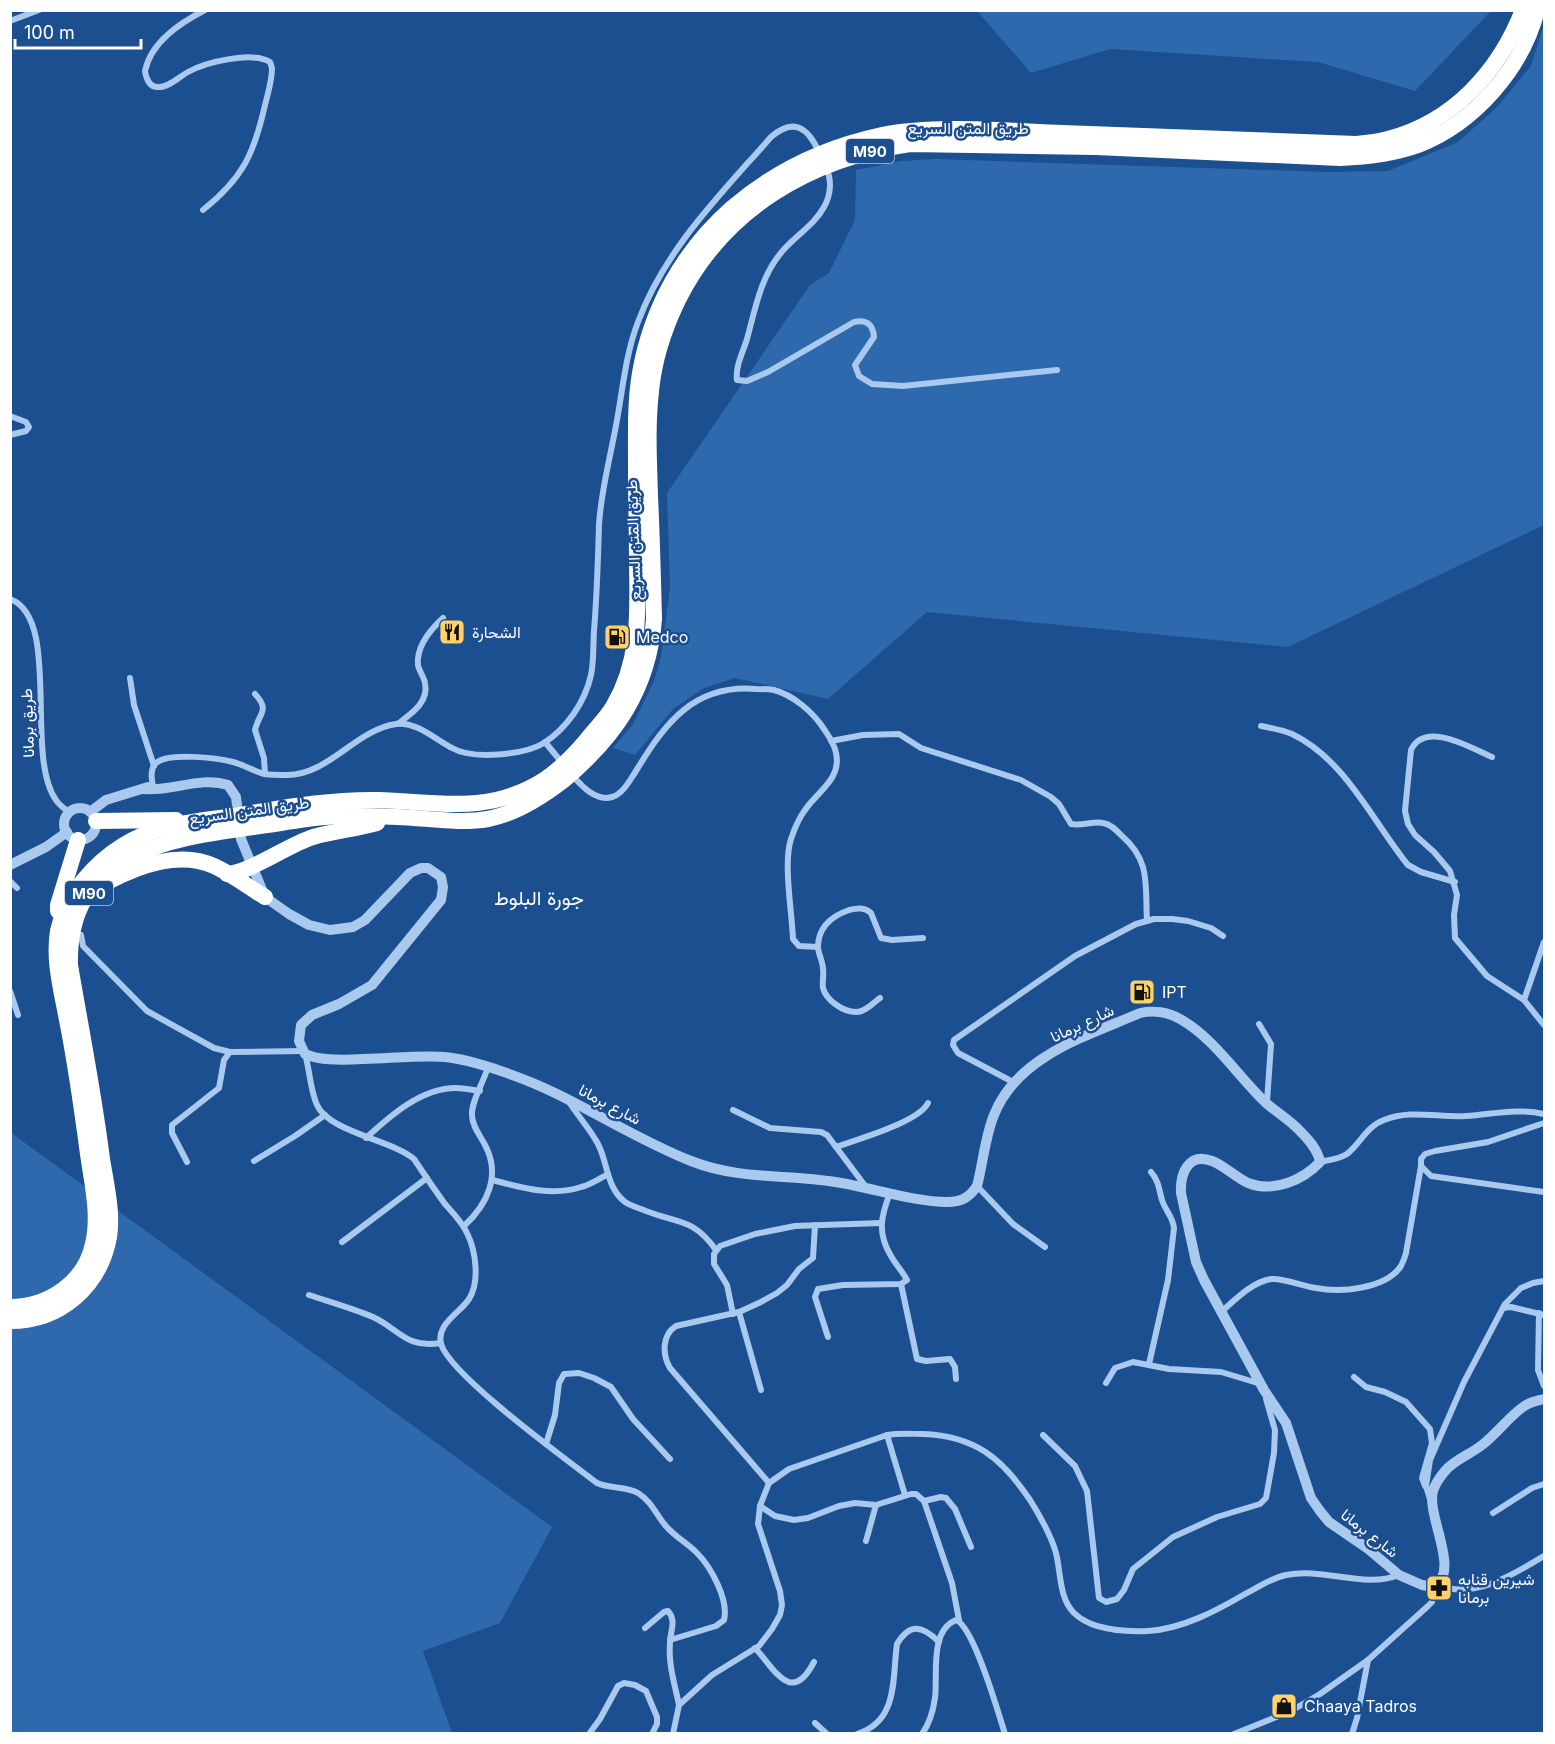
<svg xmlns="http://www.w3.org/2000/svg" width="1555" height="1744" font-family="Inter,Vazirmatn,sans-serif">
  <style>
    .green { fill: #2e69ad }
    .lines { fill: none; stroke-linecap: round; stroke-linejoin: round }
    .minor { stroke: #a9c9ee; stroke-width: 6 }
    .tertiary { stroke: #a9c9ee; stroke-width: 10 }
    .motorway { stroke: #fff; stroke-width: 16 }
    .labels { text-anchor: middle; dominant-baseline: central; stroke-width: 5; stroke-linejoin: round; paint-order: stroke }
    .shield { fill: #1b4f8f; stroke: #bbcadd; stroke-width: 1.5 }
    .shield-label { font-size: 15px; font-weight: bold; fill: #fff }
    .street-label { font-size: 16px; fill: #fff; stroke: #1b4f8f }
    .poi-label { font-size: 16px; fill: #fff; stroke: #1b4f8f; text-anchor: start }
    .quarter-label { font-size: 20px; fill: #fff; stroke: #1b4f8f }
  </style>
  <rect width="100%" height="100%" fill="#1b4f8f"/>
  <g class="green">
    <path d="M977,11H1491L1415,91L1318,62L1110,49L1031,73Z"/>
    <path d="M1544,24V525L1288,647L927,612L828,699L735,678L704,688L673,709L635,755L613,748L633,724L654,681L661,657L670,587L667,493L810,285L829,273L855,220L856,170L902,161L936,159L1327,172L1388,171L1458,142L1495,109L1531,66Z"/>
    <path d="M10,1132L552,1527L500,1623L423,1651L452,1733H11Z"/>
  </g>
  <g class="lines">
    <g class="minor">
      <path d="M10,21L39,10"/>
      <path d="M826,167C832,180 831,195 824,207C814,226 793,237 780,254C760,279 755,310 747,339C743,352 735,367 737,380L747,381L768,372L854,322C866,319 873,324 874,337L855,365L859,376L872,384L903,386L1057,370"/>
      <path d="M203,210C243,178 254,154 265,105C268,93 272,81 272,68L270,62C252,51 206,62 188,72C179,77 169,87 159,87C150,88 146,79 145,71C151,42 180,23 205,10"/>
      <path d="M10,416L26,422L29,427L26,431L10,435"/>
      <path d="M10,599C62,618 24,756 56,800C59,805 65,809 70,813"/>
      <path d="M130,678L134,705L154,766"/>
      <path d="M255,694C271,711 258,714 255,730L264,758L265,774"/>
      <path d="M399,723C412,713 429,702 425,683C424,677 419,671 418,665C416,646 430,630 443,618"/>
      <path d="M1261,726C1271,728 1283,730 1292,734C1345,759 1373,822 1408,865L1421,872L1455,882"/>
      <path d="M831,741L863,735L899,734L921,748L1021,780L1051,797L1059,804L1071,824C1082,826 1093,821 1103,823C1111,824 1117,831 1122,836C1151,861 1145,885 1147,921"/>
      <path d="M545,742L563,764"/>
      <path d="M1492,757C1471,748 1425,720 1411,750L1405,811L1408,824L1415,835L1434,852L1450,871L1457,895L1454,915L1455,938L1487,976L1524,1000L1544,1025"/>
      <path d="M571,774C581,785 595,802 612,797C623,794 630,780 636,771C665,723 694,684 756,689C761,689 768,689 774,690C793,695 813,712 824,729C828,735 835,745 836,753C842,779 817,792 805,810C799,818 794,830 791,839C783,863 792,912 793,939L799,946L818,947"/>
      <path d="M154,790C152,782 149,770 156,763C168,752 218,758 233,762C244,765 254,771 264,774C272,775 280,775 287,775C329,775 355,730 396,724C416,721 436,740 452,748C473,760 524,755 544,743C567,728 585,702 591,675C594,661 593,645 594,631C597,595 598,560 599,525C601,489 611,455 617,420C623,387 626,353 638,322C665,249 721,194 771,137C794,117 808,128 819,152"/>
      <path d="M10,881L17,888"/>
      <path d="M81,935L83,946L147,1011L214,1048L230,1052"/>
      <path d="M10,991L18,1015"/>
      <path d="M880,998C873,1003 865,1012 856,1012C843,1012 826,1000 823,988C822,982 824,975 823,969C823,962 818,953 818,947C818,927 832,916 849,910C858,908 864,907 871,913L881,938L892,940L923,938"/>
      <path d="M1524,1000L1544,942"/>
      <path d="M1259,1024L1271,1044L1267,1102"/>
      <path d="M305,1054C310,1071 310,1089 317,1105C329,1132 392,1140 414,1159C424,1174 434,1189 445,1204C453,1213 462,1222 467,1233C476,1251 480,1282 469,1299C460,1313 436,1324 441,1344C450,1375 567,1460 597,1483C610,1489 626,1486 638,1493C651,1501 656,1514 665,1525C674,1536 687,1543 697,1553C711,1567 729,1600 724,1620L716,1626L670,1640"/>
      <path d="M1013,1082L958,1053L953,1045L954,1040L1075,956L1136,924L1154,919H1172L1188,921L1211,928L1223,936"/>
      <path d="M569,1102C578,1116 590,1129 598,1144C608,1163 606,1187 625,1202C631,1206 639,1208 646,1211C679,1224 693,1218 716,1250"/>
      <path d="M733,1110L770,1128L821,1132L827,1135L866,1187"/>
      <path d="M1544,1123L1488,1142L1435,1151L1425,1154L1421,1159V1166L1431,1176L1544,1192"/>
      <path d="M366,1138C390,1116 421,1088 456,1088C464,1088 472,1090 480,1091"/>
      <path d="M836,1147C856,1140 919,1122 928,1103"/>
      <path d="M254,1161L295,1136L325,1115"/>
      <path d="M187,1162L172,1133V1125L219,1088L224,1060L230,1052L303,1051"/>
      <path d="M1320,1162C1329,1160 1339,1159 1347,1154C1360,1144 1367,1126 1384,1120C1411,1109 1439,1118 1466,1116C1495,1114 1516,1108 1544,1114"/>
      <path d="M492,1180C520,1187 552,1197 581,1187C590,1185 598,1179 607,1175"/>
      <path d="M977,1186L1013,1224L1045,1247"/>
      <path d="M464,1226C488,1204 501,1175 485,1145C480,1135 472,1126 472,1115C471,1102 484,1081 488,1067"/>
      <path d="M342,1242L427,1178"/>
      <path d="M901,1284L917,1359L926,1361L950,1359L955,1367L956,1379"/>
      <path d="M309,1295C330,1302 352,1308 373,1317C399,1329 406,1349 441,1343"/>
      <path d="M1503,1308L1511,1307L1544,1315"/>
      <path d="M739,1312L761,1390"/>
      <path d="M1221,1312C1235,1300 1252,1282 1271,1279C1284,1278 1302,1286 1316,1288C1340,1293 1386,1289 1401,1266C1403,1262 1405,1257 1406,1253L1421,1166"/>
      <path d="M1539,1313L1538,1370L1544,1386"/>
      <path d="M733,1314L727,1285L714,1264V1254L720,1246L755,1234L795,1226L881,1223"/>
      <path d="M828,1337L815,1297L818,1289L843,1285L901,1284L907,1280C903,1272 896,1265 891,1256C877,1233 881,1216 890,1193"/>
      <path d="M1149,1364L1168,1280L1174,1228C1173,1217 1165,1210 1162,1200C1159,1190 1159,1181 1151,1172"/>
      <path d="M1354,1377L1366,1387L1385,1392L1406,1402L1430,1429L1432,1443L1422,1478L1425,1486"/>
      <path d="M1106,1383L1115,1368L1133,1362L1169,1369L1221,1372L1261,1384"/>
      <path d="M887,1435L905,1495"/>
      <path d="M1043,1435L1075,1466L1087,1491L1099,1598L1106,1602L1117,1599L1124,1590L1133,1569L1173,1537L1217,1517L1260,1504L1266,1498L1274,1453L1275,1430L1266,1399"/>
      <path d="M546,1444L555,1415L559,1383L564,1374L579,1373L594,1378L611,1387L633,1419L670,1459"/>
      <path d="M769,1483L670,1368C662,1354 662,1335 676,1326L739,1312L761,1302L777,1293L787,1285L799,1269L813,1258L815,1225"/>
      <path d="M1430,1499L1426,1486L1430,1460L1464,1382L1505,1304L1521,1288L1533,1283L1544,1281"/>
      <path d="M924,1501L941,1497L946,1498L955,1509L971,1547"/>
      <path d="M760,1506L775,1516L794,1520L808,1518L839,1506L855,1503L876,1505L911,1494H916L924,1501L952,1583L959,1620"/>
      <path d="M1493,1513L1532,1488L1544,1484"/>
      <path d="M866,1541L876,1505"/>
      <path d="M1438,1585C1474,1600 1514,1574 1544,1556"/>
      <path d="M645,1628L664,1612L668,1611C677,1621 670,1631 670,1643C668,1664 675,1685 679,1705"/>
      <path d="M755,1648C775,1669 791,1706 814,1662"/>
      <path d="M815,1723L827,1734"/>
      <path d="M589,1734L600,1719L618,1686L624,1683L635,1685L646,1691L657,1717V1724L652,1734"/>
      <path d="M673,1734L679,1705L712,1675L759,1646L772,1629L780,1615L782,1605L780,1591L758,1524L760,1506L769,1483L789,1469L887,1435C899,1433 911,1434 923,1434C975,1436 1002,1458 1030,1500C1040,1516 1051,1535 1056,1553C1061,1573 1059,1598 1074,1613C1091,1630 1125,1632 1148,1631C1182,1629 1216,1611 1245,1594C1259,1587 1271,1578 1286,1575C1324,1567 1363,1589 1399,1575"/>
      <path d="M857,1734C899,1721 892,1678 897,1644C910,1622 923,1626 939,1642"/>
      <path d="M922,1734C930,1723 933,1712 935,1698C938,1675 929,1631 956,1620C974,1627 998,1712 1005,1734"/>
      <path d="M1234,1734L1291,1711L1320,1694L1368,1660L1428,1606L1432,1602L1433,1587"/>
      <path d="M1352,1734L1357,1718L1368,1660"/>
    </g>
    <g class="tertiary">
      <path d="M143,789C171,792 200,776 228,785L236,797L241,839L265,897L289,914L309,925L330,930L353,927L365,920L410,873L421,868H428L441,877L443,887L441,900L372,985L339,1004L312,1015L301,1025L299,1041L305,1054C330,1067 412,1053 445,1057C476,1060 529,1080 557,1094C602,1116 645,1143 691,1161C739,1180 786,1174 835,1182C869,1187 914,1202 947,1202C961,1202 969,1198 977,1186C983,1163 985,1137 994,1115C1017,1056 1087,1036 1140,1013C1153,1010 1168,1012 1180,1019C1214,1038 1237,1075 1265,1102C1276,1112 1290,1120 1300,1131C1309,1140 1318,1150 1320,1162C1303,1180 1274,1193 1248,1183C1235,1177 1225,1166 1212,1161C1188,1152 1180,1174 1181,1193L1196,1262L1204,1280L1264,1390L1286,1423L1311,1498L1320,1511L1329,1522L1367,1548L1399,1575L1422,1585L1433,1587C1462,1573 1426,1516 1433,1491C1435,1484 1440,1477 1445,1471C1454,1460 1471,1454 1482,1445C1496,1434 1510,1416 1523,1407C1529,1402 1537,1401 1544,1399"/>
      <circle cx="80" cy="824" r="16"/>
      <path d="M90,812L106,800L148,787"/>
      <path d="M10,865L46,847L67,832"/>
    </g>
    <g class="motorway">
      <path d="M96,821L176,820"/>
      <path d="M227,874C249,873 288,845 313,837C334,831 356,829 377,823"/>
      <path d="M107,882C139,866 179,850 214,866C232,874 248,887 265,897"/>
      <path d="M58,911V905L78,840"/>
      <path d="M10,1307C49,1307 85,1282 93,1244C100,1215 92,1183 88,1154C82,1109 76,1065 67,1020C62,992 53,961 58,931C61,917 68,902 76,890C96,862 123,841 156,830C181,822 208,820 234,816C282,808 330,799 379,800C439,802 489,815 544,780C559,770 573,756 585,742C594,730 605,720 613,707C640,661 638,615 637,564C637,530 636,497 636,463C636,433 635,402 640,373C651,309 683,251 732,208C775,171 826,147 882,135C936,124 1007,131 1062,133C1160,137 1258,141 1356,144C1366,143 1378,142 1388,139C1453,122 1499,72 1523,10"/>
      <path d="M10,1321C61,1321 100,1286 109,1237C113,1212 106,1184 102,1159C94,1094 81,1030 70,965C67,853 166,839 253,827C277,824 301,819 325,817C348,815 373,816 397,817C427,818 459,824 488,819C516,814 542,797 564,780C616,736 649,688 654,619C653,578 652,537 650,496C649,461 647,426 651,391C654,359 664,329 678,300C724,208 811,158 910,144L1096,147L1340,158C1366,157 1393,154 1418,145C1474,123 1522,69 1537,10"/>
    </g>
  </g>
  <defs>
    <symbol id="restaurant-square" viewBox="-11 -11 22 22"><rect x="-9" y="-9" width="18" height="18" rx="4" fill="#ffd166" stroke="#1b4f8f"/><path d="M-5-6h1v4h1v-4h1v4h1v-4h1v5L-1.5 .5V6h-2V.5L-5-1ZM5-6V6H3V1.5H1.5Q1.5-4 5-6Z" fill="#111"/></symbol>
    <symbol id="fuel-square" viewBox="-11 -11 22 22"><rect x="-9" y="-9" width="18" height="18" rx="4" fill="#ffd166" stroke="#1b4f8f"/><path d="M-5.5-6h7V0h2V4h1.3V-2.5L3-4.5l.8-.8L6-3V5H2.5V1h-1V6h-7ZM-4.2-4.7v3.2H.2V-4.7Z" fill="#111"/></symbol>
    <symbol id="pharmacy-square" viewBox="-11 -11 22 22"><rect x="-9" y="-9" width="18" height="18" rx="4" fill="#ffd166" stroke="#1b4f8f"/><path d="M-2-6h4v4h4v4h-4v4h-4v-4h-4v-4h4Z" fill="#111"/></symbol>
    <symbol id="shop-square" viewBox="-11 -11 22 22"><rect x="-9" y="-9" width="18" height="18" rx="4" fill="#ffd166" stroke="#1b4f8f"/><path d="M-5-2.5h2.3a2.7 3.5 0 0 1 5.4 0H5L5.5 6h-11ZM-1.5-2.5h3a1.5 2.3 0 0 0-3 0Z" fill="#111"/></symbol>
  </defs>
  <g fill-rule="evenodd">
    <use href="#restaurant-square" x="437" y="617" width="30" height="30"/>
    <use href="#fuel-square" x="602" y="622" width="30" height="30"/>
    <use href="#fuel-square" x="1127" y="977" width="30" height="30"/>
    <use href="#pharmacy-square" x="1424" y="1573" width="30" height="30"/>
    <use href="#shop-square" x="1269" y="1691" width="30" height="30"/>
  </g>
  <g class="labels">
    <g class="shield">
      <rect x="846" y="139" width="48" height="24" rx="4.5"/>
      <rect x="65" y="881" width="48" height="24" rx="4.5"/>
    </g>
    <g class="shield-label">
      <text x="870" y="151">M90</text>
      <text x="89" y="893">M90</text>
    </g>
    <g class="street-label">
      <text x="968" y="128">طريق المتن السريع</text>
      <text transform="translate(633 540) rotate(-92)">طريق المتن السريع</text>
      <text transform="translate(27 723) rotate(-92)">طريق برمانا</text>
      <text transform="translate(249 810) rotate(-8)">طريق المتن السريع</text>
      <text transform="translate(1082 1023) rotate(-25)">شارع برمانا</text>
      <text transform="translate(610 1104) rotate(28)">شارع برمانا</text>
      <text transform="translate(1370 1533) rotate(38)">شارع برمانا</text>
    </g>
    <g class="poi-label">
      <text x="472" y="632">الشحارة</text>
      <text x="636" y="637">Medco</text>
      <text x="1162" y="992">IPT</text>
      <text x="1458" y="1579">شيرين قنابه<tspan x="1458" dy="18">برمانا</tspan></text>
      <text x="1304" y="1706">Chaaya Tadros</text>
    </g>
    <g class="quarter-label">
      <text x="539" y="898">جورة البلوط</text>
    </g>
  </g>
  <rect width="1555" height="1744" fill="none" stroke="#ffffff" stroke-width="24"/>
  <path d="M15 39v9h126v-9" fill="none" stroke="#ffffff" stroke-width="3"/>
  <text x="24" y="39" font-size="18" fill="#ffffff" stroke="#1b4f8f" stroke-width="4.5" paint-order="stroke">100 m</text>
</svg>
